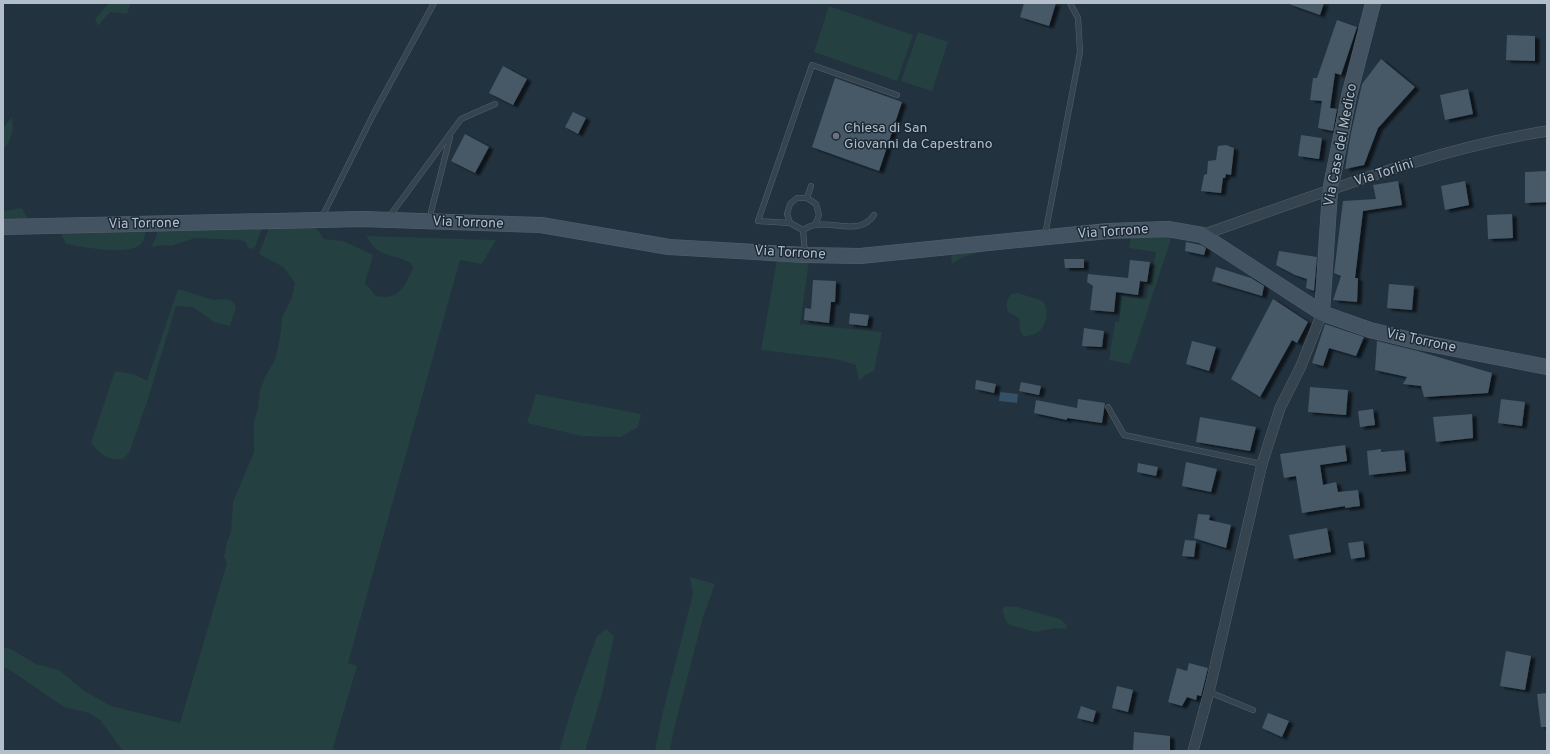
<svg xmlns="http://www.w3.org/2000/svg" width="1550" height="754" font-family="Overpass,sans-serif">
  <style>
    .green { fill: #244040 }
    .water { fill: #345168 }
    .building { fill: #465866; filter: url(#shadow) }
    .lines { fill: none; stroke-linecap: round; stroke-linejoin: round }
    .lane-casing { stroke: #54616d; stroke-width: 6 }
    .street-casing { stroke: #54616d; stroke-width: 11 }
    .secondary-casing { stroke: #54616d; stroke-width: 16 }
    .lane { stroke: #36444f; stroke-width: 5 }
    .street { stroke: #36444f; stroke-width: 10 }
    .secondary { stroke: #445362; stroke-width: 15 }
    .worship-dot { fill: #6b7280; stroke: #1b2934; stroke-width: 1.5 }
    .labels { text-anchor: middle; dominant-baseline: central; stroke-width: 3; stroke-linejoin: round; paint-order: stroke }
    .poi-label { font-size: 14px; fill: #b2beca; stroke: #1b2934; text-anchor: start }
    .street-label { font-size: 14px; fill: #b2beca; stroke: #1b2934 }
  </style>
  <defs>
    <filter id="shadow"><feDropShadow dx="4.5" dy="2.5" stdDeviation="1" flood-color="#0009"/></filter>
  </defs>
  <rect width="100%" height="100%" fill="#22323f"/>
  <g class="green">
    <path d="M109,3H130V4L127,14L110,12L98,26L95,19Z"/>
    <path d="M829,6L913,35L897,81L814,52Z"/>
    <path d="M918,32L948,42L932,91L901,81Z"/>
    <path d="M12,117C14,131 12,139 3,150V128Z"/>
    <path d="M22,208L29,221L3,222V211Z"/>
    <path d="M263,226L255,247L252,249L248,248L246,242L240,240L195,238L171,246L165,245L151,247L156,237L158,228Z"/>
    <path d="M269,228H316L324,239L343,241L373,255L365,283L376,296C400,300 403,288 413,269L412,264C401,256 386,257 376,249C372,246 369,240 366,236L496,240L482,264L460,260L348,663L357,666L332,751H123L100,720L89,713L64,707L10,670L3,667V647L11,649L36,664L59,670L83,690L111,706L180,723L227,563L224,557L227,542L231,532L233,502L254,452V422L258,408L260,390L265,377L275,360L280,337L282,318L292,297L295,283L283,267L259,254Z"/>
    <path d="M146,229C145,233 145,240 141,244C130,256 82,247 66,244L61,234L64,230Z"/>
    <path d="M1131,235L1172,236L1130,364L1109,360L1115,322H1119L1122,296L1146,299L1156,252L1129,248Z"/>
    <path d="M1014,247C996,250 965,252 952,264L951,255Z"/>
    <path d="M777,260L809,261L800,324L882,332L874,371L865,375L859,381L856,365L835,359L761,350Z"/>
    <path d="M178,289L214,300L224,299L230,300L234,303L236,307L230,326L214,322L193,307L176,306L147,402L129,453L123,459C107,460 102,456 91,443L115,371L133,374L147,381Z"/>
    <path d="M1018,293L1043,301C1052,316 1043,337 1024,336L1020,331L1019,318L1008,312C1005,305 1007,300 1011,294Z"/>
    <path d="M536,394L641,414L638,427L621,437L581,436L527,423Z"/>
    <path d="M690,577L715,584L703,617L674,729L670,751H655L663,711L693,594Z"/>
    <path d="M1005,606L1017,607L1060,619L1067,625L1066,629L1056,628L1035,632L1010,625C1005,621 1004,616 1002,610Z"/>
    <path d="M606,629L614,636L602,694L585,751H559L575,697L597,636Z"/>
  </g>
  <path class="water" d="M1000,392L1018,394L1017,403L999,401Z"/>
  <g class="building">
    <path d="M1024,3H1056L1049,26L1020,17Z"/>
    <path d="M1290,3H1324L1320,15L1289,4Z"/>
    <path d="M1337,20L1357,27L1341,75L1335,73L1330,108L1337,109L1333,131L1318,128L1322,101L1310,100L1313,78H1317Z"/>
    <path d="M1507,35L1535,36V61L1506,60Z"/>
    <path d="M1381,59L1415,87L1378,128L1364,165L1345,169L1351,133L1362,84Z"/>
    <path d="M503,66L527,79L513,105L489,93Z"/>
    <path d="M835,78L902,102L879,171L812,147Z"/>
    <path d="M1468,89L1473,114L1445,120L1440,95Z"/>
    <path d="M573,112L586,118L578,134L565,127Z"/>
    <path d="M465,134L489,147L475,173L451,161Z"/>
    <path d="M1301,135L1322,138L1319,159L1298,156Z"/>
    <path d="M1226,145L1234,148L1231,175L1226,174L1225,178H1223L1221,193L1201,191L1204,175L1207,174L1208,161L1216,160L1218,146Z"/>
    <path d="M1547,171V202L1525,203V172Z"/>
    <path d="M1398,181L1402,205L1363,211L1355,278H1358L1357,302L1333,300L1341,276L1334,273L1343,201L1376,199L1373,185Z"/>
    <path d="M1465,181L1469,205L1445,210L1441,186Z"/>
    <path d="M1512,214L1513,238L1488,239L1487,215Z"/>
    <path d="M1186,242L1201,245L1206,248L1204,255L1185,251Z"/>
    <path d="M1279,251L1317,257L1314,291L1306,288L1307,279L1295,275L1276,265Z"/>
    <path d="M1064,259H1084V268H1065Z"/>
    <path d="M1130,260L1150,262L1147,282L1140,281L1138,295L1116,292L1114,312L1090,310L1093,286L1087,282L1088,274L1128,278Z"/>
    <path d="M1216,267L1251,278L1264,286L1262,296L1212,281Z"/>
    <path d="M813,280L836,281L835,302H831L829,323L804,320L805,308L811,309Z"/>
    <path d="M1389,284L1414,286L1412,310L1387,308Z"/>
    <path d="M1273,299L1308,322L1297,343L1292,340L1260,397L1231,379Z"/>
    <path d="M850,313L869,315L867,326L849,324Z"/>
    <path d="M1325,324L1364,337L1356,356L1329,348L1323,366L1312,363Z"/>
    <path d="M1084,328L1104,331L1102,347L1082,346Z"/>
    <path d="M1192,341L1216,347L1209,371L1186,364Z"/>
    <path d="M1377,341L1418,351L1492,373L1488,393L1424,397L1421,386L1403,384L1407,377L1375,370Z"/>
    <path d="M976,380L996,384L994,393L975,389Z"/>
    <path d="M1021,382L1041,386L1039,395L1019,391Z"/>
    <path d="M1310,387L1348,390L1346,415L1308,412Z"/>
    <path d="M1078,399L1105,403L1102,423L1067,418V420L1034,413L1036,400L1077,408Z"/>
    <path d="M1501,399L1525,402L1522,426L1498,423Z"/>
    <path d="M1373,409L1375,425L1360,427L1358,411Z"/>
    <path d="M1472,414L1473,438L1436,442L1433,417Z"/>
    <path d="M1200,417L1256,427L1250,451L1196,442Z"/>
    <path d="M1345,445L1347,461L1320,465L1323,485L1336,482L1338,492L1358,490L1360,506L1345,508V506L1302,513L1296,476L1284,478L1280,454Z"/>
    <path d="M1381,449V452L1404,450L1406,471L1369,475L1367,451Z"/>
    <path d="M1186,462L1217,469L1211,492L1182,486Z"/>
    <path d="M1138,463L1158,467L1156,476L1137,472Z"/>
    <path d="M1198,514L1210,515L1209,520L1231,525L1226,548L1194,538Z"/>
    <path d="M1327,528L1331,552L1294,559L1289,535Z"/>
    <path d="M1185,540L1196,541L1194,557L1182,556Z"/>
    <path d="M1363,541L1365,557L1351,559L1348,543Z"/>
    <path d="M1506,651L1531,656L1525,690L1500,686Z"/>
    <path d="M1189,663L1208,668L1201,696L1197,695L1196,700L1187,697L1182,706L1168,702L1177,668L1187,671Z"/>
    <path d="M1117,686L1133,690L1128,712L1112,708Z"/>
    <path d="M1547,693V727H1541L1537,694Z"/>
    <path d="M1081,706L1096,711L1093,722L1077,718Z"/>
    <path d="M1268,713L1289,721L1282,737L1262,728Z"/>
    <path d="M1134,732L1170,736V751H1133Z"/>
  </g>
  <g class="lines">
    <defs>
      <g id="lane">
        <path d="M807,198L811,186"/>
        <path d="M874,215C860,236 835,221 815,225C811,225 807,228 803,230L790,223L758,221L812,65L897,95"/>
        <path d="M322,217L374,113L434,3"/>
        <path d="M389,217L461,119L495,104"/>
        <path d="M431,220V212L450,137"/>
        <path d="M790,223L787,214L790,204L797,198H807L816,204L819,215L815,225"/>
        <path d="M803,230L805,254"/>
        <path d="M1045,235L1080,52L1078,18L1070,3"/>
        <path d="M1108,407L1124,435L1262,464"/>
        <path d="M1209,692L1253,710"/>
      </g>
      <g id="street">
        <path d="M1202,235C1315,196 1428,150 1547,131"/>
        <path d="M1193,751L1209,692L1262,464L1280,408L1301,366L1322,313"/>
      </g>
      <g id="secondary">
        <path d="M3,227L362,219L541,225L669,247L805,255L860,256L1108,231L1168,229L1202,235L1322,313L1370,330L1419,342L1547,367"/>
        <path d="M1322,313L1330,191L1349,96L1373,3"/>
      </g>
    </defs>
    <use href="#lane" class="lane-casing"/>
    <use href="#street" class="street-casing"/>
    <use href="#secondary" class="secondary-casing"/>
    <use href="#lane" class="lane"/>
    <use href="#street" class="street"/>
    <use href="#secondary" class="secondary"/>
  </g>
  <circle class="worship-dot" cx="836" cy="136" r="4"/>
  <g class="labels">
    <g class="poi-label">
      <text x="844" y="128">Chiesa di San<tspan x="844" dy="16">Giovanni da Capestrano</tspan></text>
    </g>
    <g class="street-label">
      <text transform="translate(1341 145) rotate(-79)">Via Case del Medico</text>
      <text transform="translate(1384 173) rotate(-18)">Via Torlini</text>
      <text transform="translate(468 223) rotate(2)">Via Torrone</text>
      <text transform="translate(144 224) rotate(-1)">Via Torrone</text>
      <text transform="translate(1113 232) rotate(-4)">Via Torrone</text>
      <text transform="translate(790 253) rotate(3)">Via Torrone</text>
      <text transform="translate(1421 341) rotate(12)">Via Torrone</text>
    </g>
  </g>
  <rect width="1550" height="754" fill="none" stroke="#b2beca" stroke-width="8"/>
</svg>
